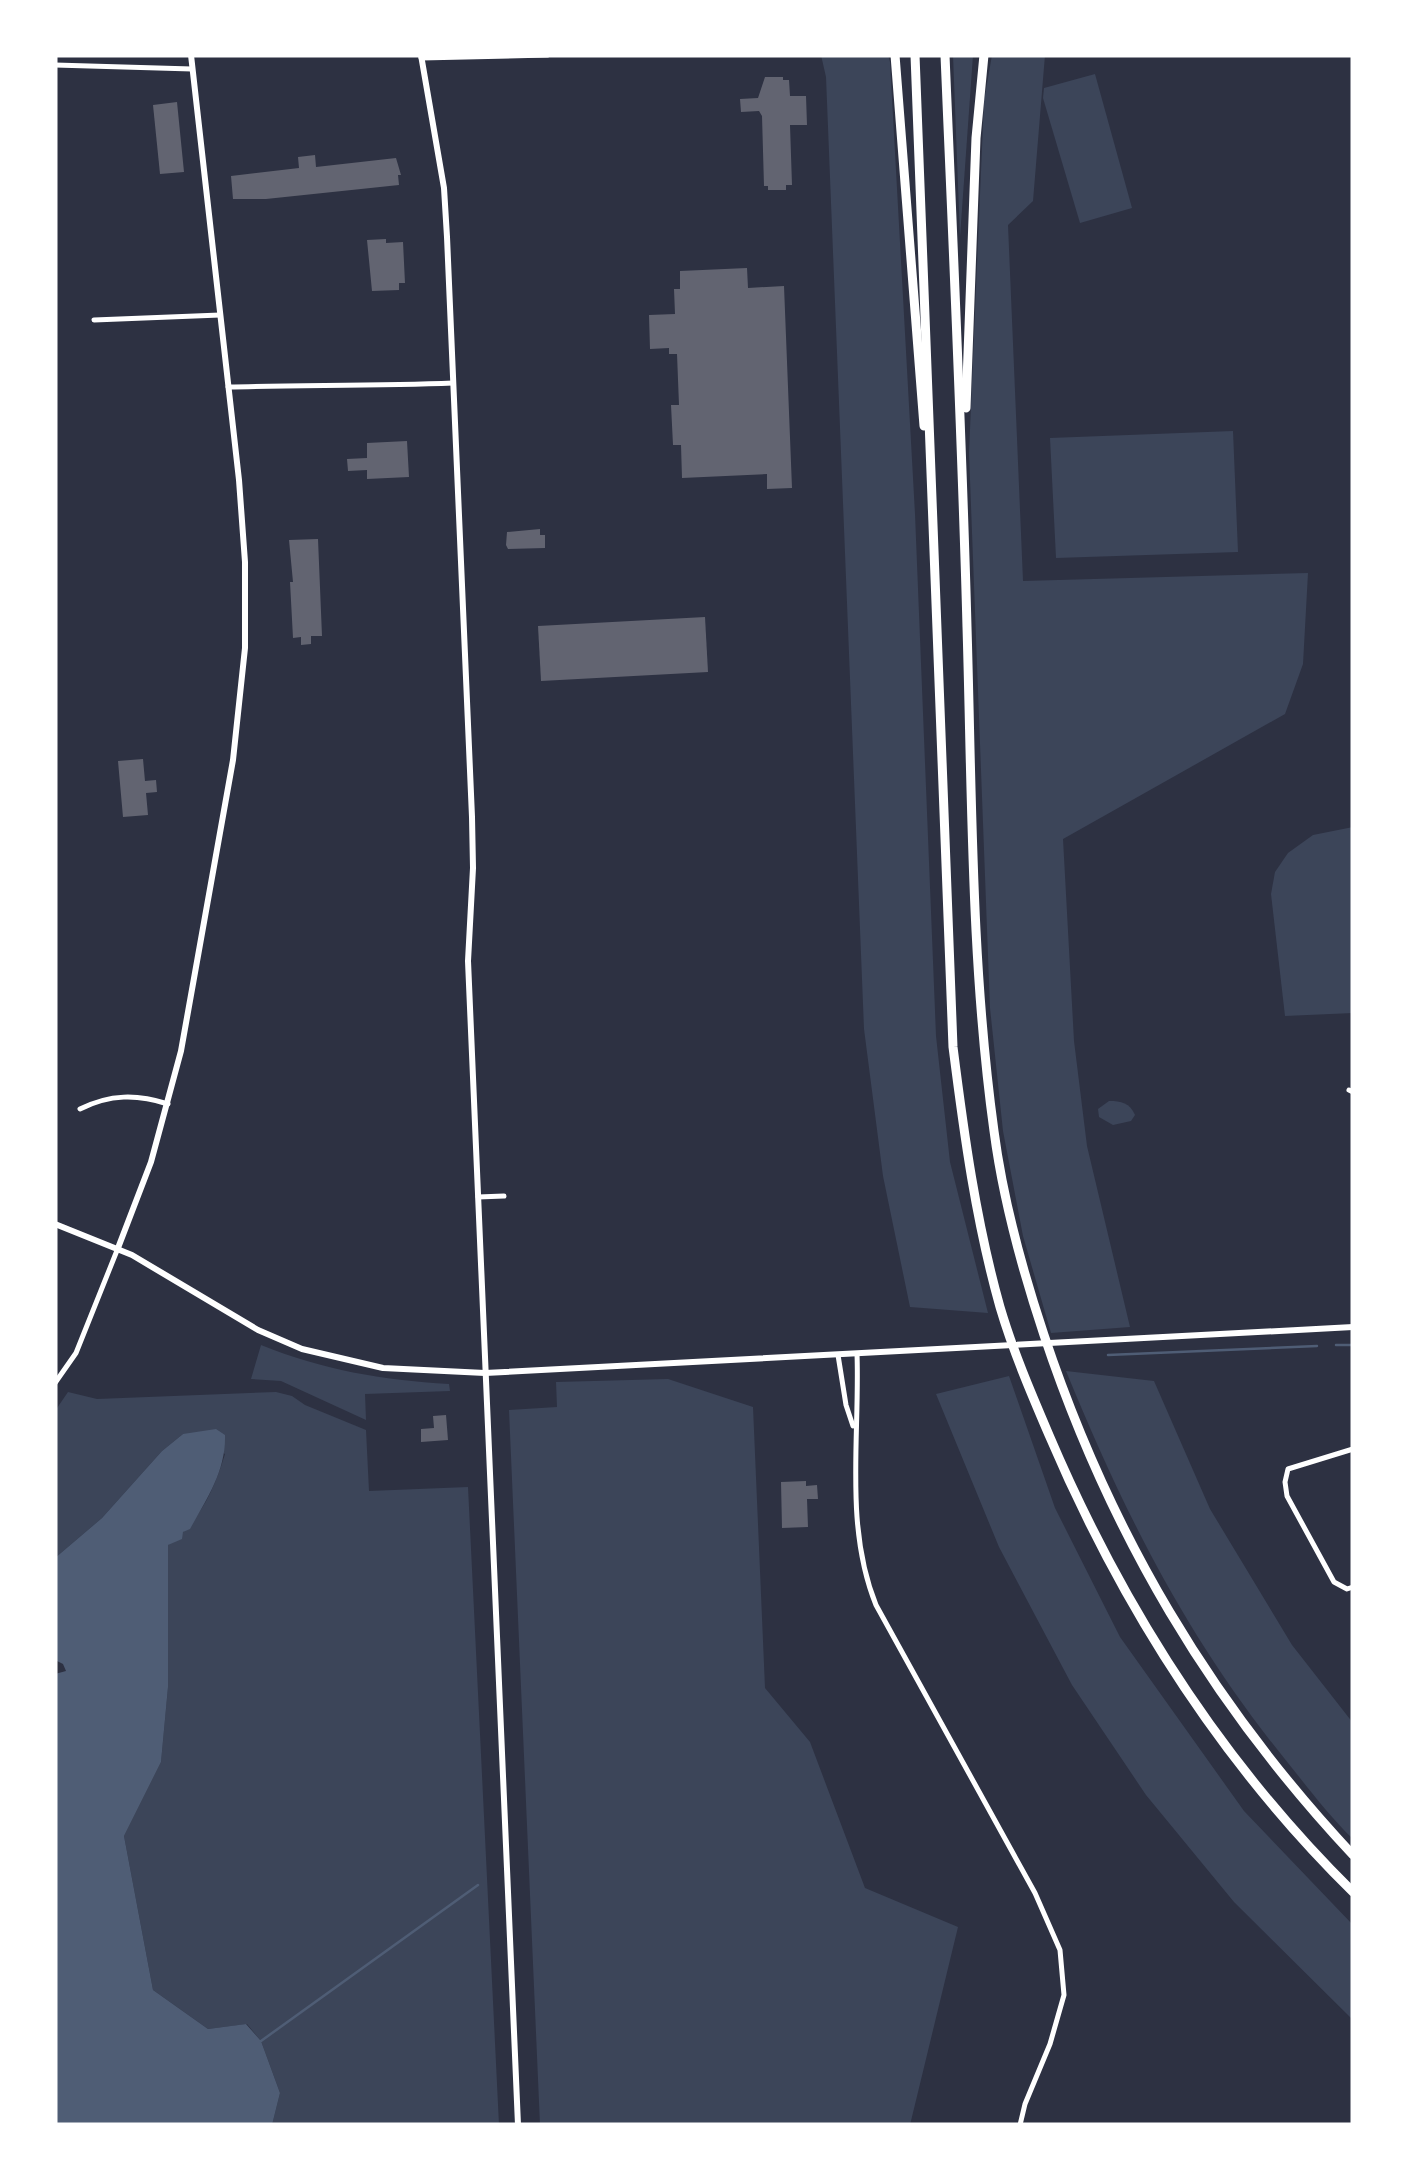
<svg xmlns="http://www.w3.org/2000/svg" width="1408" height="2180" font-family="'Varela Round',sans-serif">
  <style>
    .green { fill: #3c4559 }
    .water { fill: #4f5d75 }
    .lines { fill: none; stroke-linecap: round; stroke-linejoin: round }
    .stream { stroke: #4f5d75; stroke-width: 2.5 }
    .building { fill: #626471 }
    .minor { stroke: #fff; stroke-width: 5 }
    .tertiary { stroke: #fff; stroke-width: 6 }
    .secondary { stroke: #fff; stroke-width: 6 }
    .motorway { stroke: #fff; stroke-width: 9 }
  </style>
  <rect width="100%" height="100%" fill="#2d3142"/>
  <g class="green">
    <path d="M821,55H888L890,62L915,514L936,1036L950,1162L988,1313L910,1307L883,1176L864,1029L826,77Z"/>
    <path d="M953,55H973L960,237Z"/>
    <path d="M992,55H1045L1033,201L1008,225L1023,581L1308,573L1303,664L1285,714L1063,839L1074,1041L1087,1146L1130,1327L1051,1333L1023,1236L1003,1131L990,1008L969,453L984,101Z"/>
    <path d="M1095,74L1132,208L1080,223L1043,98L1044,88Z"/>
    <path d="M1233,431L1238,552L1056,558L1050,438Z"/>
    <path d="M1353,827V1013L1285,1016L1271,894L1275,872L1288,853L1313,835Z"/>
    <path d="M1109,1101C1121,1101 1130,1103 1135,1115L1131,1121L1113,1125L1099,1117L1098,1109Z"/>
    <path d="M261,1345C323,1370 382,1380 449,1384L450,1391L365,1394L366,1420L281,1381L251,1379Z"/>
    <path d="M1066,1371L1154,1381L1210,1509L1292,1645L1353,1723V1839C1329,1816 1309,1789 1288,1763C1188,1640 1126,1517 1066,1371Z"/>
    <path d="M1009,1376L1055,1508L1120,1637L1244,1811L1353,1925V2020L1234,1902L1146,1795L1072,1685L999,1547L936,1394Z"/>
    <path d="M668,1379L753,1407L765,1688L810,1742L865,1888L958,1927L910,2125H540L509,1410L557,1407L556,1382Z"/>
    <path d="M68,1392L97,1399L276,1392L292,1396L305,1405L366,1430L369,1491L468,1487L499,2125H272L280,2093L261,2041L247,2024L208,2029L153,1990L124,1836L161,1762L168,1687V1545C199,1523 214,1490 225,1454L183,1434L162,1451L102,1518L55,1558V1411Z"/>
  </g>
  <path class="water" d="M216,1429L225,1435C226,1471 207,1498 190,1529L183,1532L182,1539L168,1545V1687L161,1762L124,1836L153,1990L208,2029L246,2024L261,2041L280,2093L272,2125H55V1674L66,1671L63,1664L55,1660V1558L102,1518L162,1451L183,1434Z"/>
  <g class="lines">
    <g class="stream">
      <path d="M1336,1345H1353"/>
      <path d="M1108,1355L1317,1346"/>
      <path d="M261,2041L478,1885"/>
    </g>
  </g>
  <g class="building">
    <path d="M765,77H783V80H789L790,96H806L807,125H790L792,185H786V190H768V186H764L762,116L759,111L741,112L740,99L758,98Z"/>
    <path d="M177,102L184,172L160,174L153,105Z"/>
    <path d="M315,155L316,167L396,158L401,175H398L399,185L266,199H233L231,176L299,168L298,157Z"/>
    <path d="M386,239V243L403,242L405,283H399V290L372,291L367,240Z"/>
    <path d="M747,268L748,288L784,286L792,488L767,489V474L682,478L681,445H673L671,405H679L677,354H669V348L650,349L649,315L675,314L674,289H680V271Z"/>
    <path d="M407,441L409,477L367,479V470L348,471L347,459L367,458V443Z"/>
    <path d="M540,529V535H545V548L508,549L506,545L507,532Z"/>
    <path d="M318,539L322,636H311V644L301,645V637L293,638L290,582H293L289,540Z"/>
    <path d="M705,617L708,672L541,681L538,626Z"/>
    <path d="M143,759L145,781L156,780L157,792L146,793L148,815L123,817L118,761Z"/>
    <path d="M446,1415L448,1440L421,1442V1429L434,1428L433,1416Z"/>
    <path d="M806,1481V1486L817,1485L818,1499H807L808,1527L782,1528L781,1482Z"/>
  </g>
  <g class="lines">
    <g class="minor">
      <path d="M421,58L548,55"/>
      <path d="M55,65L192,69"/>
      <path d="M94,320L220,315"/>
      <path d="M228,387C303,385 378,386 453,383"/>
      <path d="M1349,1090L1353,1092"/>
      <path d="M80,1109C110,1094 137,1094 168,1104"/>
      <path d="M478,1197L504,1196"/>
      <path d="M857,1354C860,1437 844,1526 876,1605L1035,1893L1060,1950L1064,1995L1050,2044L1025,2104L1020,2125"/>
      <path d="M838,1355L846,1405L853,1426"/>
      <path d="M55,1383L76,1353L118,1248"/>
      <path d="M1353,1449L1288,1469L1285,1482L1287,1496L1334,1582L1347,1589L1353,1587"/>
    </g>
    <path class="tertiary" d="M118,1248L151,1162L181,1051L233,760L245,648V562L239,480L191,55"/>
    <g class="secondary">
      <path d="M421,55L444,188L447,237L472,817L473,868L468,961L518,2125"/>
      <path d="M55,1224L132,1255L258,1330L302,1349L383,1368L485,1373L1353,1327"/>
    </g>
    <g class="motorway">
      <path d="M895,55L924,426"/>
      <path d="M915,55L953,1047C964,1134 976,1222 1000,1307C1013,1351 1031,1393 1049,1435C1121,1604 1221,1762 1353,1892"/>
      <path d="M945,55C953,246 962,436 967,627C972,795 971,965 994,1131C1003,1200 1022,1269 1044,1335C1110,1533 1210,1702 1353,1855"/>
      <path d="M966,408L976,138L984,55"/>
    </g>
  </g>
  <rect width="1408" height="2180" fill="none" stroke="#ffffff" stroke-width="115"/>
</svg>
